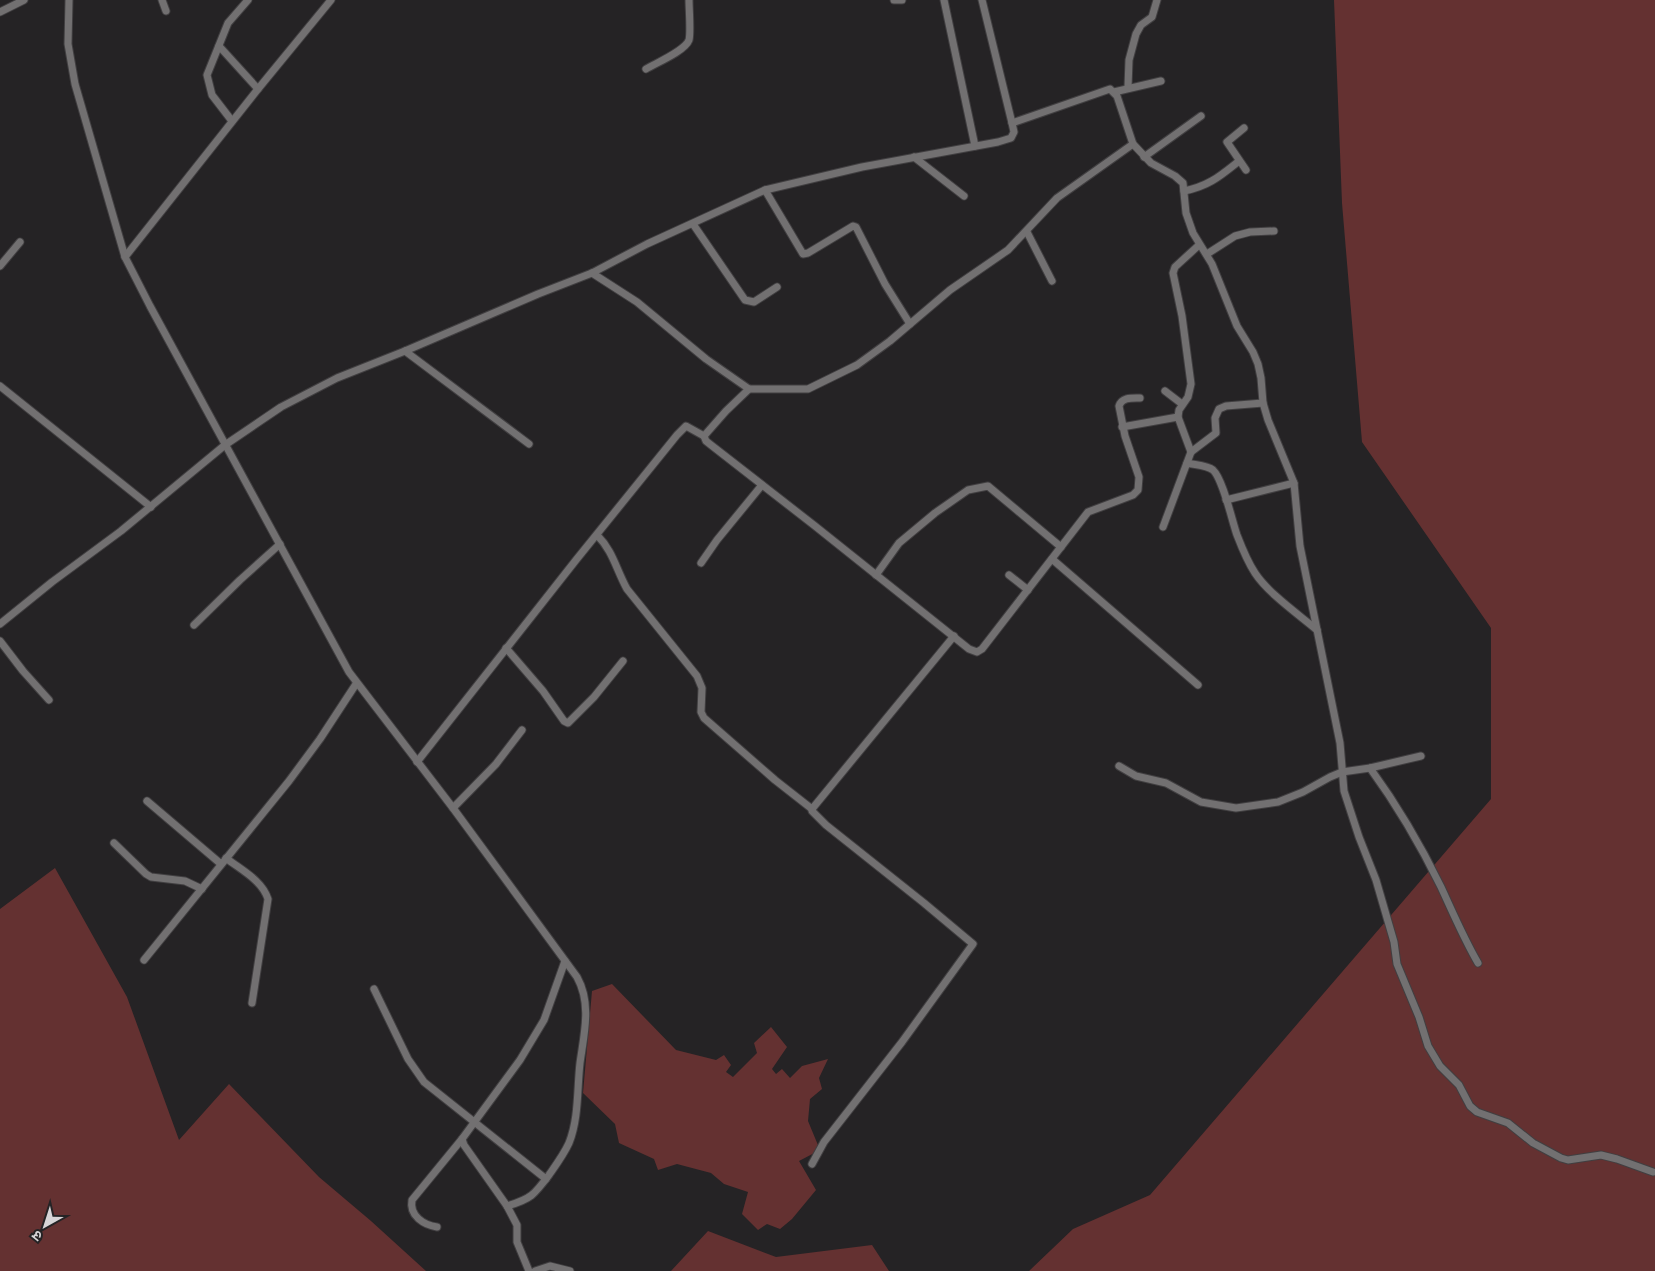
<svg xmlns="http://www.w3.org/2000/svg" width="1655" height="1271" font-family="'Asap Condensed','Noto Sans Devanagari',sans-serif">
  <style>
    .green { fill: #643131 }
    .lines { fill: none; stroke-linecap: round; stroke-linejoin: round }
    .street-casing { stroke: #413f41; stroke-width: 9 }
    .street { stroke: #727071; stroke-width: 7 }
  </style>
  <rect width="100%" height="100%" fill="#252325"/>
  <g class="green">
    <path d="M1334,0H1655V1271H1029L1073,1229L1150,1195L1491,799V628L1362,442L1342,203Z"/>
    <path d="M55,868L127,997L179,1140L229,1084L319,1177L371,1221L426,1271H0V909Z"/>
    <path d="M612,984L676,1050L716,1060L724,1055L731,1065L726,1072L733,1077L757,1053L754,1043L771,1027L787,1047L772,1069L776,1074L782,1069L790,1078L802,1066L828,1059L819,1078L822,1089L810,1099L808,1121L820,1150L799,1161L816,1190L792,1219L780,1229L767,1224L758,1230L742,1214L748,1192L724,1184L711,1173L677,1164L658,1170L654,1159L619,1143L615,1124L583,1093L592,991Z"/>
    <path d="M708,1231L776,1257L872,1245L889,1271H671Z"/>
  </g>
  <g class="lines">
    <defs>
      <g id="street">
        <path d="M69,0L68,44L75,84L125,257L150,306L349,672L453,808L577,977C592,1004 584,1034 580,1063C577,1089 579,1118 569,1143C564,1154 556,1165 549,1175C534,1195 531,1199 507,1206"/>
        <path d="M162,0L166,11"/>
        <path d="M894,0H902"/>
        <path d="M944,0L975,146"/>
        <path d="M0,12L24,0"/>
        <path d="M219,46L258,89"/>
        <path d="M646,69C656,63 685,51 689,40C691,33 689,9 689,0"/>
        <path d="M1128,87L1129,60L1136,34L1141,25L1152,17L1157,0"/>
        <path d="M1114,92L1161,81"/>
        <path d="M232,121L212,95L207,75L228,23L248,0"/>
        <path d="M1012,123L1110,89L1117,96L1133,144L1151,163L1175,176L1183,183L1186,213L1193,233L1212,264L1237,326L1253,352L1258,364L1261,378L1263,403L1268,420L1294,483L1300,546L1340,743L1344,791L1359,837L1376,880L1394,942L1397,964L1419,1017L1428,1046L1440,1066L1459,1085L1470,1106L1477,1112L1508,1123L1533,1143L1561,1158L1568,1160L1601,1155L1617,1159L1653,1172"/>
        <path d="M1244,128L1227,142L1246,170"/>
        <path d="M1133,144L1057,198L1008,250L950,290L890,341L857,365L808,389H749L726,411L704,436L706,441L711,445L815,526L969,649L977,652L982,649L1088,512L1133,495L1138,490L1139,477L1125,436L1119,406C1122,397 1132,398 1140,398"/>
        <path d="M914,157L964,196"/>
        <path d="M1144,157L1201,116"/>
        <path d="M765,190L803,254L808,253L853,226L856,227L885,284L910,324"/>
        <path d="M1184,191C1209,186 1220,176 1239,161"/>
        <path d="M693,224L745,300L754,302L777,287"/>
        <path d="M1027,232L1052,281"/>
        <path d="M1207,254L1235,236L1250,232L1274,231"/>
        <path d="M125,257L258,89L331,0"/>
        <path d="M0,266L20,242"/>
        <path d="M592,273L637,302L706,359L749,389"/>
        <path d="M405,351L529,444"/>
        <path d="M0,386L151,507"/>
        <path d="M1165,391L1182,404"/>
        <path d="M1122,427L1178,417"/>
        <path d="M1191,452L1216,433L1215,418L1219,409L1226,406L1263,403"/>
        <path d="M1187,463C1195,465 1207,465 1213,470C1223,479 1232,521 1237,535C1242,548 1247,561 1255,573C1268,593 1298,614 1317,630"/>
        <path d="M1226,500L1294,483"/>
        <path d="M1163,527L1191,452L1178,417L1179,410L1188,397L1191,384L1182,316L1173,273L1175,267L1199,245"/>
        <path d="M597,535C613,551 616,569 627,589L697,676L702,688L701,712L704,718L775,780L812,809"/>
        <path d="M1052,559L1198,685"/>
        <path d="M701,563L717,540L762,485"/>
        <path d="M876,575L899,543L935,513L968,490L988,486L1061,547"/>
        <path d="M1009,575L1028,590"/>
        <path d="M0,624L52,582L121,531L225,445L281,407L337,378L405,351L538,294L592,273L647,244L765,190L862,167L998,142L1011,138L1014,132L1012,123L982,0"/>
        <path d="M194,625L240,580L280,544"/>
        <path d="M0,641L23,671L49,700"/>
        <path d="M506,648L543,691L564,721L568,723L594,697L623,661"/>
        <path d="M417,762L576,560L677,435L686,426L704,436"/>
        <path d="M1119,766L1136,776L1166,783L1201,802L1236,808L1278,802L1303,792L1330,777L1342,772L1370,768L1421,756"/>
        <path d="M1370,768C1397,805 1421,846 1441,887C1453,913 1464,939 1478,963"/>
        <path d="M147,801L221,864"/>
        <path d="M453,808L496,764L522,730"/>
        <path d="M114,843L146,874L151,877L185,881L202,889"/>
        <path d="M226,858C241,870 262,880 268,899L252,1003"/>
        <path d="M144,960L289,781L320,739L356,684"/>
        <path d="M374,989L408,1059L424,1082L546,1179"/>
        <path d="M812,1164L824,1142L902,1042L973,944L924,903L826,825L812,811V809L954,636"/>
        <path d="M437,1227C424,1225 409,1216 412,1200L462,1139"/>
        <path d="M529,1271L517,1242V1225L507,1206L464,1145L462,1139L520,1060L544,1020L565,961"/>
        <path d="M535,1271L550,1266L570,1271"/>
      </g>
    </defs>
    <use href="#street" class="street-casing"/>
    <use href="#street" class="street"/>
  </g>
  <g transform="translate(45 1226) rotate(219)" stroke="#252325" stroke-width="4" paint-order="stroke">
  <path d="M0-4L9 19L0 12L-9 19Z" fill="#d7d5d7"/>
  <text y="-8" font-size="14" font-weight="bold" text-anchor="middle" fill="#d7d5d7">उ</text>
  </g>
</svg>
